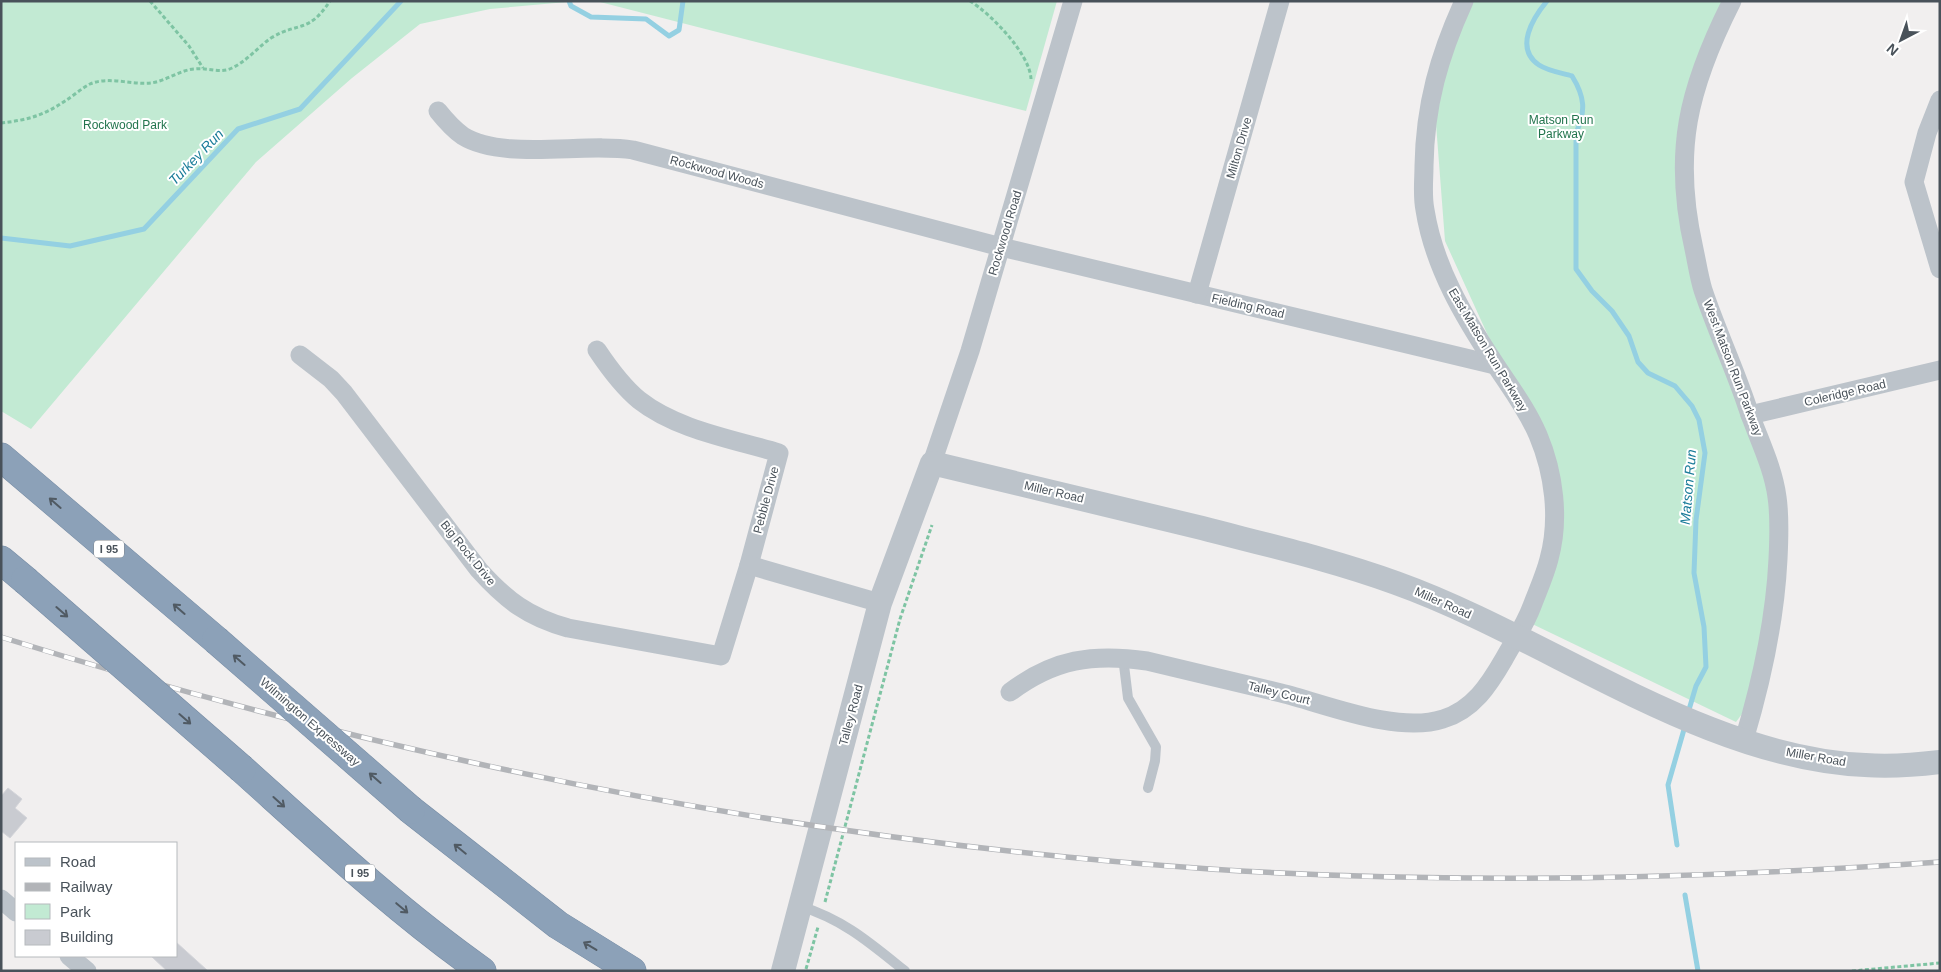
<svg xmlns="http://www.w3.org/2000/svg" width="1941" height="972" font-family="Helvetica,sans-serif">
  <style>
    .green { fill: #c2ead3 }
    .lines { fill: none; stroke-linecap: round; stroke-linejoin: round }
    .stream { stroke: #94d0e2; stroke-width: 5 }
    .building { fill: #c9cbd1; stroke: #d4d5da }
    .motorway-casing { stroke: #778ca4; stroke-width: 29 }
    .path { stroke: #7ec4a3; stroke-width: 3; stroke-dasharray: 4 2.5; stroke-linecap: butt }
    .service { stroke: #bcc3ca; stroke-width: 10 }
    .minor { stroke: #bcc3ca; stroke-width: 19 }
    .tertiary { stroke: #bcc3ca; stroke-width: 24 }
    .motorway { stroke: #8ca1b8; stroke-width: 28 }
    .rail-casing { stroke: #b2b4b8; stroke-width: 5.5 }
    .rail { stroke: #fff; stroke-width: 4; stroke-dasharray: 11; stroke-linecap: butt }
    .motorway-bridge-casing { stroke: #778ca4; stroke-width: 29; stroke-linecap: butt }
    .motorway-bridge { stroke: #8ca1b8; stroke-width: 28 }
    .oneway { stroke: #505a63 }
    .labels { text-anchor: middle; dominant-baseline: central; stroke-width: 4; stroke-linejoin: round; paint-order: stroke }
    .shield { fill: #fff; stroke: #80868c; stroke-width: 1 }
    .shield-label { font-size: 11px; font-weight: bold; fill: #49525a }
    .park-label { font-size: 12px; fill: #22744d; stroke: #fff }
    .street-label { font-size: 12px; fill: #49525a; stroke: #fff }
    .water-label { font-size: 14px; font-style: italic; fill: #1c7d9a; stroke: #fff }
  </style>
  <rect width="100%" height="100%" fill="#f1efef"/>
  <g class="green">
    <path d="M1,1H578L490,9L420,24L352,78L256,162L31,429L1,411Z"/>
    <path d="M596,1H1057L1026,111Z"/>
    <path d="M1465,1H1734L1698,79L1685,212L1777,497L1759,691L1736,722L1526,621L1549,561L1550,472L1445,241L1433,85Z"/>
  </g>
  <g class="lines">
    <g class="stream">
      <path d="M569,1L571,6L591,17L646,19L669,36L679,30L683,1"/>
      <path d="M1547,1C1533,18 1514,48 1539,65C1548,71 1562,73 1572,76C1585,97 1586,111 1576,133V269L1592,291L1612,311L1629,336L1638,362L1648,373L1675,386L1692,406L1699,420L1705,453L1696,520L1694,573L1704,627L1706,667L1696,686L1688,713"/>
      <path d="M1,238L70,246L144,229L238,129L300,109L401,1"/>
      <path d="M1677,845L1668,785L1685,726"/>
      <path d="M1685,895L1698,971"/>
    </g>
  </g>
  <g class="building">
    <path d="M8,788L22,799L15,808L27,818L10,838L1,831V796Z"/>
    <path d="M176,942L207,970L206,971H167L152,957L176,956Z"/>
  </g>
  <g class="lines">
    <defs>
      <g id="motorway">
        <path d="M1,457L216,640"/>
        <path d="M1,560L25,580"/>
        <path d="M242,769C320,839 397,911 482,971"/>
        <path d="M411,810L558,925L632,971"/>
      </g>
    </defs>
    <use href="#motorway" class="motorway-casing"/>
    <g class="path">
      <path d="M150,1L189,46L203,68"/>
      <path d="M970,1C991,14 1030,54 1031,79"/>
      <path d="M1,123C27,120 43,116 65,101C73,96 82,88 90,84C108,76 132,85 151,83C166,81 180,70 194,69C207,67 220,74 232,68C247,61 258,47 271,38C300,21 308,34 330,1"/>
      <path d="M825,902L900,619L932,525"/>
      <path d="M806,969L818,927"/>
      <path d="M1852,971L1940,963"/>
    </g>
    <g class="service">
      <path d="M1123,657L1128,698L1156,747L1155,761L1148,788"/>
      <path d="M800,906C844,920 869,942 905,971"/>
    </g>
    <g class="minor">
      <path d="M1732,1C1688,88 1672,152 1694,249C1697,263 1699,277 1703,290C1716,329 1734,367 1747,406C1757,436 1773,466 1777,497C1780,517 1779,539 1778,559C1775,621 1762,680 1744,740"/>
      <path d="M1940,100L1927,133L1914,182L1940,269"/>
      <path d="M438,111C446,121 453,129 463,136C503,161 585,142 633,150L1001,247L1495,365"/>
      <path d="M1197,294L1280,1"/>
      <path d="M300,355L331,379L344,393L479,570C506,600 528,617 568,628L721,656L749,565L779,453C733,439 677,430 639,400C622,386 609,368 597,350"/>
      <path d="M1750,415L1940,370"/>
      <path d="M932,463L970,351L1073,1"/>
      <path d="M749,565L880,603"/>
      <path d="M1010,692C1054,659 1093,653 1147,661C1192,672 1236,682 1281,693C1326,704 1397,734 1443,719C1473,710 1489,685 1504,659C1514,641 1525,625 1532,606C1538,590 1545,575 1549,559C1560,519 1554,473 1538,435C1527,409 1510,387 1495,364C1464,317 1434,267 1425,210C1422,196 1424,180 1424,166C1425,105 1439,56 1464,1"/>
      <path d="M1,899L16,912"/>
      <path d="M69,956L87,971"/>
    </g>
    <path class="tertiary" d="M783,971L880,603L932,463C1022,484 1112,506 1202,528C1267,545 1333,560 1396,583C1547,637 1703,758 1865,765C1890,767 1915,765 1940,762"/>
    <use href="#motorway" class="motorway"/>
    <defs>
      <path id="rail" d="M1,637C394,760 800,841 1210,869C1453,885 1697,879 1940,862"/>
    </defs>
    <use href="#rail" class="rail-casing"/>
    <use href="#rail" class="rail"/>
    <defs>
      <g id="motorway-bridge">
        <path d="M25,580L242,769"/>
        <path d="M216,640L411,810"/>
      </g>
    </defs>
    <use href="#motorway-bridge" class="motorway-bridge-casing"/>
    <use href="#motorway-bridge" class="motorway-bridge"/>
  </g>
  <defs><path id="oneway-shaft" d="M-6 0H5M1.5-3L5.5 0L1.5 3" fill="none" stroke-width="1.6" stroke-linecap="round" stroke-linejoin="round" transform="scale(1.25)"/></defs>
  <g class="oneway">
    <use href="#oneway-shaft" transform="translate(55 503) rotate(-139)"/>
    <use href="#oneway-shaft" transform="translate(179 609) rotate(-139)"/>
    <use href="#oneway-shaft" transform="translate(62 612) rotate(41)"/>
    <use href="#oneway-shaft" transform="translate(239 660) rotate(-139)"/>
    <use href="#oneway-shaft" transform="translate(185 719) rotate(41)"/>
    <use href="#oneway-shaft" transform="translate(375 778) rotate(-139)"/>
    <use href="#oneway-shaft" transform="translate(279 802) rotate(42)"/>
    <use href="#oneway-shaft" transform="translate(460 849) rotate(-141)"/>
    <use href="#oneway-shaft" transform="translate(402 908) rotate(40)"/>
    <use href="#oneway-shaft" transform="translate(590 946) rotate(-149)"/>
  </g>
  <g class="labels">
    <g class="shield">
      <rect x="94" y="540.5" width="30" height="17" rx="4"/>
      <rect x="345" y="864.5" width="30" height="17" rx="4"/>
    </g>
    <g class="shield-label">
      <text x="109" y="549">I 95</text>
      <text x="360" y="873">I 95</text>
    </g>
    <g class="park-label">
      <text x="1561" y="120">Matson Run<tspan x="1561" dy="14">Parkway</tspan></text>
      <text x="125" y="125">Rockwood Park</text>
    </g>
    <g class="street-label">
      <text transform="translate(1239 148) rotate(-74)">Milton Drive</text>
      <text transform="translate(717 172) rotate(15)">Rockwood Woods</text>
      <text transform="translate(1005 233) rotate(-73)">Rockwood Road</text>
      <text transform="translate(1248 306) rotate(13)">Fielding Road</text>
      <text transform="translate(1488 350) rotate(59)">East Matson Run Parkway</text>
      <text transform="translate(1733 368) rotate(69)">West Matson Run Parkway</text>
      <text transform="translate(1845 393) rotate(-13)">Coleridge Road</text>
      <text transform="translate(1054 492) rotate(13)">Miller Road</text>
      <text transform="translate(766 500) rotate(-75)">Pebble Drive</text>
      <text transform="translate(468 553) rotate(51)">Big Rock Drive</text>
      <text transform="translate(1443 603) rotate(24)">Miller Road</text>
      <text transform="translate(1279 693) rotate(14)">Talley Court</text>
      <text transform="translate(851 715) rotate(-75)">Talley Road</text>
      <text transform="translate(310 722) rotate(41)">Wilmington Expressway</text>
      <text transform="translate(1816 757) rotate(10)">Miller Road</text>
    </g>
    <g class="water-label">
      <text transform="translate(196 157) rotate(-46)">Turkey Run</text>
      <text transform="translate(1688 487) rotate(-85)">Matson Run</text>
    </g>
  </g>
  <rect width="1941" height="972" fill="none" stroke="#49525a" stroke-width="5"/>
  <rect x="15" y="842" width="162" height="115" fill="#ffffff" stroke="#b6babd"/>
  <rect x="25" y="858" width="25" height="8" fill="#bcc3ca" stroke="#b6babd"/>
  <text x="60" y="867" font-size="15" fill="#49525a">Road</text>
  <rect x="25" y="883" width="25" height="8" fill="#b2b4b8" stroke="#b6babd"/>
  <text x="60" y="892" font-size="15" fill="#49525a">Railway</text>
  <rect x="25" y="904" width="25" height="15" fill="#c2ead3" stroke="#b6babd"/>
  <text x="60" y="917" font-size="15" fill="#49525a">Park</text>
  <rect x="25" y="930" width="25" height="15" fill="#c9cbd1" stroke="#b6babd"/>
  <text x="60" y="942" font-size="15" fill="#49525a">Building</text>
  <g transform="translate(1901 40) rotate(221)" stroke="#ffffff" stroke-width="4" paint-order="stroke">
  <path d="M0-4L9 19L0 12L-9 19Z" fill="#49525a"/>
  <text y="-8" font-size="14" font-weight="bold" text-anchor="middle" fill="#49525a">N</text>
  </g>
</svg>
